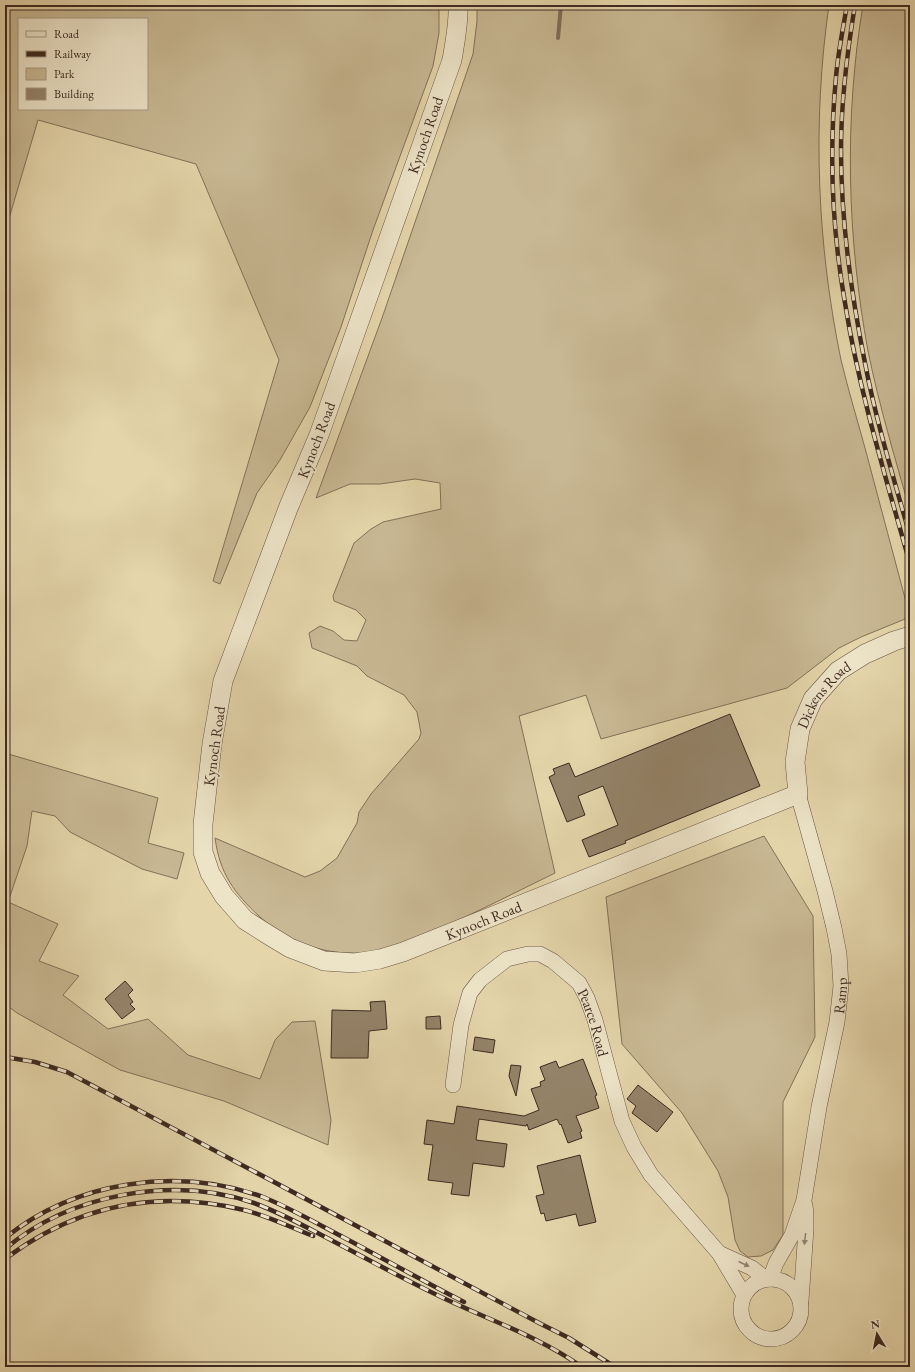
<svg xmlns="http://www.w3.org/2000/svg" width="915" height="1372" font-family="'EB Garamond',serif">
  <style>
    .green { fill: #c8b893; stroke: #83715a; fill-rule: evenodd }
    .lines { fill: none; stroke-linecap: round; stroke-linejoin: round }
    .stream { stroke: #806e58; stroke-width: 4 }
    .building { fill: #948369; stroke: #3e2a22 }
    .minor-casing { stroke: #685544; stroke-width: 16 }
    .tertiary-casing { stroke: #685544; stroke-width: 20 }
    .minor { stroke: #ede4c8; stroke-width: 15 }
    .tertiary { stroke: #ede4c8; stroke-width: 19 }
    .rail-casing { stroke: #3e2a22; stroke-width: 4.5 }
    .rail { stroke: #ede4c8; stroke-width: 3; stroke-dasharray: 9; stroke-linecap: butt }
    .oneway { fill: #968775 }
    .labels { text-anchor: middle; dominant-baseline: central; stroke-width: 3.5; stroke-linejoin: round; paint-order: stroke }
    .street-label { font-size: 15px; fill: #3e2a22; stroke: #ede4c8 }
  </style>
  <rect width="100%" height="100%" fill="#e4d5aa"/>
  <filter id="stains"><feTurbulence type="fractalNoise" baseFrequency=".005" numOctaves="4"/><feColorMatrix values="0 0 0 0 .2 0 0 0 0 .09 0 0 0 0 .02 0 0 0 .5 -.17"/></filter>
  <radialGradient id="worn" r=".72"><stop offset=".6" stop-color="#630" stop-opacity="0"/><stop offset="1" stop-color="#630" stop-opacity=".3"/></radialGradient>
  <g class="green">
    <path d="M5,5H439V33L433,66L373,230L341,327L310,407L280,460L257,493L220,584L213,581L279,360L196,164L38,120L5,232ZM19,19H147V109H19Z"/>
    <path d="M477,5H829C812,124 817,243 841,360C848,389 857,419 865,448C880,504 895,561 910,617L861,637L839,648L787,688L601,739L586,695L519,716L555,873C516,892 478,912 438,929C418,936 399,946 378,950C337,960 291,945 260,917C234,893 220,874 215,838L305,877L320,871L337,858L357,823L359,812L371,794L419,739L421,733L417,712L404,695L367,676L357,666L312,648L309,633L320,626L333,631L344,640L357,641L366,620L356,610L334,601L333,596L354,543L371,529L383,522L441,509L440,483L415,479L380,484H350L316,498L382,318L473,54L477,21Z"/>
    <path d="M863,5H910V511C895,458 879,405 868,351C847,237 844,119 863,5Z"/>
    <path d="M5,753L158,798L148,843L184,853L177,879L142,869L70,832L55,816L32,811L27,846L8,902L58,924L39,961L79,976L63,995L108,1029L148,1019L188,1055L260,1079L275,1040L292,1022L315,1021L331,1120L328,1145L224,1101L120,1070L17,1013L5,1004V827L6,809L5,806Z"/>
    <path d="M764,836L813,916L815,1037L783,1102V1235L773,1250L761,1256L748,1257L740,1251L735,1240L728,1197L718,1171L682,1113L622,1044L606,897Z"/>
  </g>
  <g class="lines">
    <path class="stream" d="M558,38L561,5"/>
  </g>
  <g class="building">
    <path d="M730,714L760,786L625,841L626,843L589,857L582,840L618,825L603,786L578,796L585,815L567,822L549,777L555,774L553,769L569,763L575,777Z"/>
    <path d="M125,981L133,990L128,995L133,1002L130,1004L135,1009L122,1019L105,999Z"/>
    <path d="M385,1001L387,1029L369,1031L368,1058H331L332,1010L371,1011L370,1002Z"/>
    <path d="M440,1016L441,1029H426V1017Z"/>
    <path d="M475,1037L495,1040L493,1053L473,1050Z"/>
    <path d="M583,1059L597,1095L595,1096L599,1108L576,1116L582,1131L580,1132L582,1138L568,1143L561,1124L560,1125L557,1119L529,1130L527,1124L526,1126L479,1119L476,1140L507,1144L504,1167L473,1163L469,1196L451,1194L453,1183L428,1180L433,1145L424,1144L427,1120L454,1124L457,1106L524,1116L539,1110L531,1089L541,1086L540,1082L545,1080L540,1067L556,1061L559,1068Z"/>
    <path d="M511,1065L521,1066L516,1096L509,1076Z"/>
    <path d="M638,1085L673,1112L657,1132L632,1113L636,1106L627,1099Z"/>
    <path d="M580,1155L596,1222L579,1226L576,1214L546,1221L544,1213L541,1214L536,1196L544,1194L537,1166Z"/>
  </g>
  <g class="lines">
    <defs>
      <g id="minor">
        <path id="s1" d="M453,1085L461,1025L466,1007L470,993L480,980L507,959L528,954H540L553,961L579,983L587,998L595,1020L622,1121L634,1147L651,1175L719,1253L744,1295"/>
        <path d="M719,1253L752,1268L766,1279"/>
        <circle cx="771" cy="1309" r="30"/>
        <path id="s2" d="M770,1279L776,1263L792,1235L804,1200L819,1107L837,1022L841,986L839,954L834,928L825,891L798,794"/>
        <path d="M801,1301L806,1229V1215L805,1205"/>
      </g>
      <g id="tertiary">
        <path id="s3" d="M458,5C459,23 455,42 452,60L319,435L289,506L223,681L212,744L203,824V852L210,873L224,896L245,920L267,934L290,948L324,961L355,963L380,959L403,952L798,794L795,762L800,729L813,699L838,671L865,654L894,641L910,636"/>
      </g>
    </defs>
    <use href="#minor" class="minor-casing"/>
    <use href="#tertiary" class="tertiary-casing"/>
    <use href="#minor" class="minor"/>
    <use href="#tertiary" class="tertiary"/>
    <defs>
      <g id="rail">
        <path d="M847,5C843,29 838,53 836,77C829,151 832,229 845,303C859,391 886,478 910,564"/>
        <path d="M855,5C847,53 841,101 841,150C841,221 851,293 865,363C876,421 894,479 910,536"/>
        <path d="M5,1057L35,1062L67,1072L541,1324L569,1338L615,1367"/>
        <path d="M5,1238C76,1181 177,1166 263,1197C290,1208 316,1223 341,1236C382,1258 423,1281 464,1302"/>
        <path d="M5,1249C70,1194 173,1175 254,1203C281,1213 306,1227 331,1240C365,1258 400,1277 435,1294C485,1319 535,1334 582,1367"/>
        <path d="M5,1259C77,1205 157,1189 244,1210C268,1216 290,1227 313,1236"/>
      </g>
    </defs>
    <use href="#rail" class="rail-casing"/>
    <use href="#rail" class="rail"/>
  </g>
  <defs><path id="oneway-solid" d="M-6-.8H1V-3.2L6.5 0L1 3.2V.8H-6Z"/></defs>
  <g class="oneway">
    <use href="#oneway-solid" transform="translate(805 1239) rotate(96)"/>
    <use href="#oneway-solid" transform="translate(744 1264) rotate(25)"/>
  </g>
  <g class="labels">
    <g class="street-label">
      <text transform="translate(425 135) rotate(-71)">Kynoch Road</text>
      <text transform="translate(316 440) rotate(-69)">Kynoch Road</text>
      <text stroke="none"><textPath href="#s3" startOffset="1674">Dickens Road</textPath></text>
      <text transform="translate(214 746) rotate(-82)">Kynoch Road</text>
      <text stroke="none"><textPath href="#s3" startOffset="1227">Kynoch Road</textPath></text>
      <text stroke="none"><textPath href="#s2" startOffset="294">Ramp</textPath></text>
      <text stroke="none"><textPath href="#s1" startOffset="269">Pearce Road</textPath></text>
    </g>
  </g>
  <rect width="915" height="1372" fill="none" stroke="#e4d5aa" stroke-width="20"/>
  <rect x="6" y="6" width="903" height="1360" fill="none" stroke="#3e2a22" stroke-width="2"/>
  <rect x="10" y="10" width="895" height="1352" fill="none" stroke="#3e2a22"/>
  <rect x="18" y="18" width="130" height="92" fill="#ede4c8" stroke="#a79a86"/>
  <rect x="26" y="31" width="20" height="6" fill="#ede4c8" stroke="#a79a86"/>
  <text x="54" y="38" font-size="12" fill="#3e2a22">Road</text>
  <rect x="26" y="51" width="20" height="6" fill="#3e2a22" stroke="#a79a86"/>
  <text x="54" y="58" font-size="12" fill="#3e2a22">Railway</text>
  <rect x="26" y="68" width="20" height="12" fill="#c8b893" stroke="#a79a86"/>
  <text x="54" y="78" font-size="12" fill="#3e2a22">Park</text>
  <rect x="26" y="88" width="20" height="12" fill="#948369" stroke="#a79a86"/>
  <text x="54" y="98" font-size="12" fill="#3e2a22">Building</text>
  <g transform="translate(877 1334) rotate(350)" stroke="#ede4c8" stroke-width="3" paint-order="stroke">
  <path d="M0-3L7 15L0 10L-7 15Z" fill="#3e2a22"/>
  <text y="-6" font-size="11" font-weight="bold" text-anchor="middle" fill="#3e2a22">N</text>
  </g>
  <rect width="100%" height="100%" filter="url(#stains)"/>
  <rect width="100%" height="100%" fill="url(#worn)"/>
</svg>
